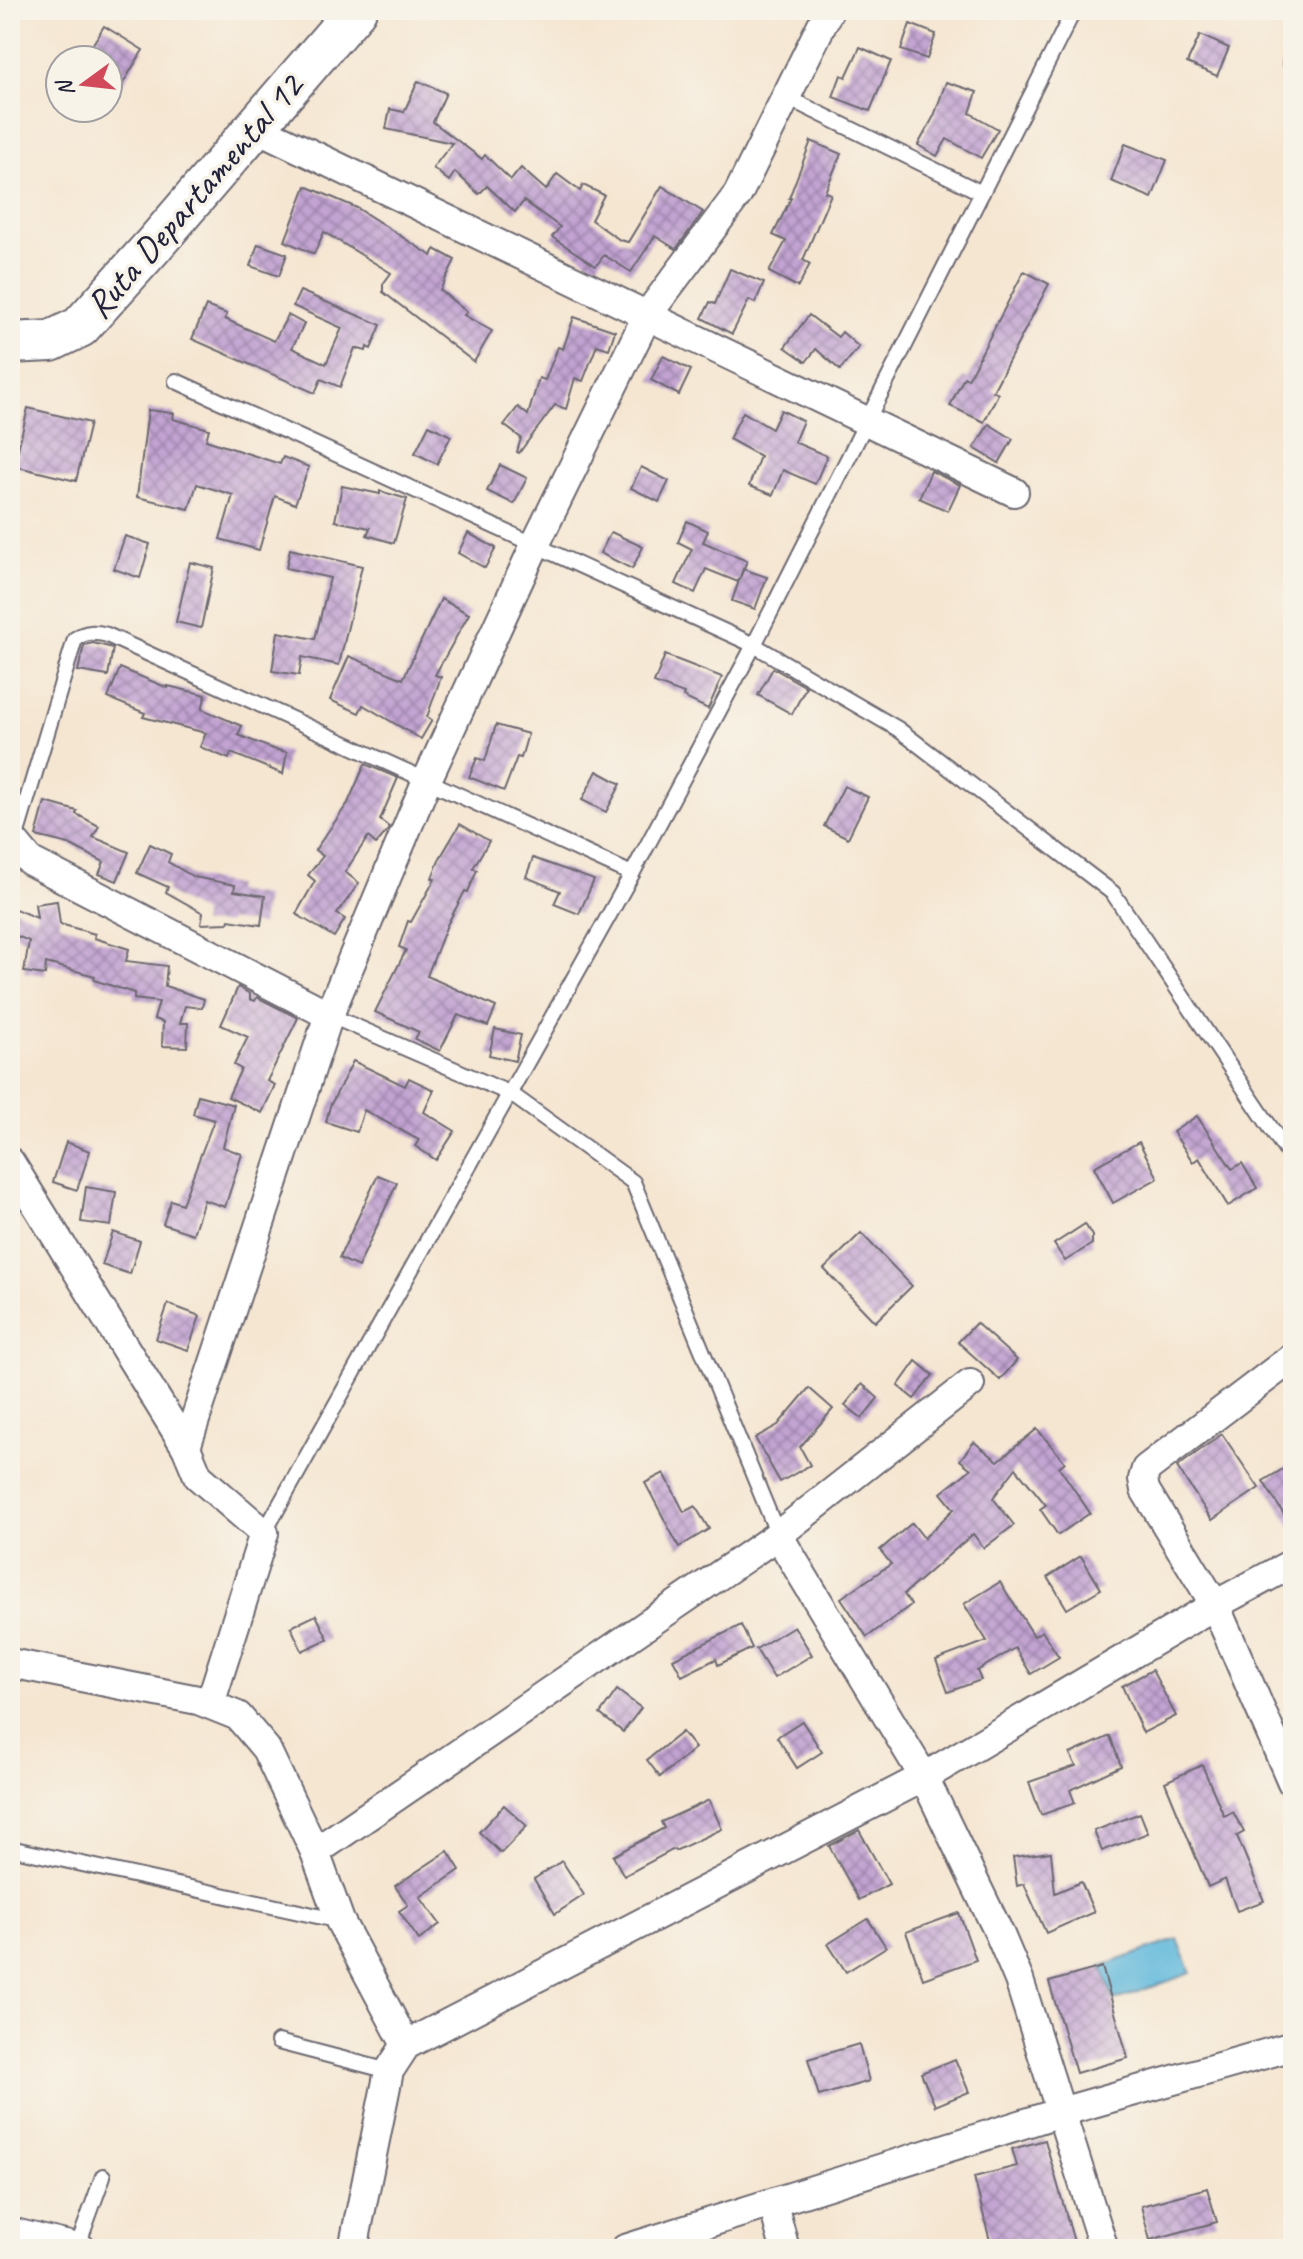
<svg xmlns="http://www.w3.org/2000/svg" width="1303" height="2259" font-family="Caveat,sans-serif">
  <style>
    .water { fill: #5fb8dc; stroke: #406d8c; stroke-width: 2 }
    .building { fill: url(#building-cross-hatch) }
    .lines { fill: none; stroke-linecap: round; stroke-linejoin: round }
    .lane-casing { stroke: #6c6770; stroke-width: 18 }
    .street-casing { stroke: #6c6770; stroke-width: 32 }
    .secondary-casing { stroke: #6c6770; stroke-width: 44 }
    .lane { stroke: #fff; stroke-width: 14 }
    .street { stroke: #fff; stroke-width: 28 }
    .secondary { stroke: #fff; stroke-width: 40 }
    .labels { text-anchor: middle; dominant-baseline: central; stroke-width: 7; stroke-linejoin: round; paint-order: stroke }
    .street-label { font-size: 38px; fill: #22223b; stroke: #f7f3e8 }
  </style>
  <defs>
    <pattern id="building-cross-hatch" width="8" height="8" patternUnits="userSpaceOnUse" patternTransform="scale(2)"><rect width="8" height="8" fill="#c2a3d2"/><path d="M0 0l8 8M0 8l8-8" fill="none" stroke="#9d84ac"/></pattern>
  </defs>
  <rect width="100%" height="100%" fill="#f7f3e8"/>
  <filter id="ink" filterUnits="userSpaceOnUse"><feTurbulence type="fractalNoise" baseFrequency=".0125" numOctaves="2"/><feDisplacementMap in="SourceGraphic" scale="16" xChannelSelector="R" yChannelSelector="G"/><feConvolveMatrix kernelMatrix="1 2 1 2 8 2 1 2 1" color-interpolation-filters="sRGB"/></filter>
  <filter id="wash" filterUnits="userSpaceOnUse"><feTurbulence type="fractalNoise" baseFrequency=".006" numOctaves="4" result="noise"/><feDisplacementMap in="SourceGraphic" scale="32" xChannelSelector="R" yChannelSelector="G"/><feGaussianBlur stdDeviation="1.8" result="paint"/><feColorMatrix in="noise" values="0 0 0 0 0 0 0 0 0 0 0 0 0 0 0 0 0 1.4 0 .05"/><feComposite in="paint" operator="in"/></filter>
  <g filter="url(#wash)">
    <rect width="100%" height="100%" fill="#f5e6d2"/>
    <path class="water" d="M1178,1939L1191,1973L1114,2001L1102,1966Z"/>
    <g id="blocks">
      <g class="building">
        <path d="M910,24L936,34L927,59L901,50Z"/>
        <path d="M104,26L143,50L108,108V60H83Z"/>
        <path d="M1200,35L1229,48L1217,76L1187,63Z"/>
        <path d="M860,47L891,61L870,111L833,97L841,75L846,77Z"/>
        <path d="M418,81L446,93L433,122L482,159L485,155L511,180L521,168L546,190L557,174L580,191L583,185L604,195L591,220L620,240L628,242L662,186L703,212L676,249L655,236L631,272L604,255L596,266L552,237L560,227L524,201L515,212L487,186L479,194L455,172L449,181L433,168L452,143L386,129L390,109L404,112Z"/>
        <path d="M946,82L977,92L970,113L998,129L981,158L947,139L937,156L918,145L934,116Z"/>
        <path d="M811,141L841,154L825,192L831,194L803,260L810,264L798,287L769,272L786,241L773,235L791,198H789Z"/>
        <path d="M1125,144L1167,160L1152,198L1111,181Z"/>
        <path d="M306,186L357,208L432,256L435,249L455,260L440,290L467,312L464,315L492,331L474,362L383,292V284L391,273L324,232L314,254L285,241Z"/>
        <path d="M258,244L287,254L279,276L250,266Z"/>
        <path d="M730,269L764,283L755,303L749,300L732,334L702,318L710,302L715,304Z"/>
        <path d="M1024,271L1049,284L993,391L998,394L984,422L950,406L964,377L968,379Z"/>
        <path d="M300,291L381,325L371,349L367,347L366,351L355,348L340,387L321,379L315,393L192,339L206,306L227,314L225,319L274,341L288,315L304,324L292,348L326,364L342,328L293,306Z"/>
        <path d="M809,315L838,337L842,332L859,347L840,370L816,349L806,362L785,347Z"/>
        <path d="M574,317L615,331L609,349L597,345L583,381L575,378L566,409L555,405L519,453L517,452L521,438L504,425L518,407L528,415L539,378L545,380L558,347L563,349Z"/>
        <path d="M663,356L691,370L679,395L651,380Z"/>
        <path d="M28,408L90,423L76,481L14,466Z"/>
        <path d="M148,410L174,413L173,419L209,429L206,440L280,464L283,457L309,467L295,504L275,496L259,550L220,539L233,495L197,484L189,509L137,497Z"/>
        <path d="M781,410L803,421L794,442L827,456L815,484L783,470L773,495L749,486L760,456L729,439L743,412L772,429Z"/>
        <path d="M989,424L1013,439L999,463L974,448Z"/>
        <path d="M429,425L451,436L437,464L415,453Z"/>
        <path d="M500,465L527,478L514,504L487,491Z"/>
        <path d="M641,467L669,481L659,502L631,488Z"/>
        <path d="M931,471L960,485L948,511L919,498Z"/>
        <path d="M342,486L380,494V491L407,499L394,543L367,535L370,528L335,521Z"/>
        <path d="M687,521L708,531L703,542L747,561L738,582L706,569L695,593L676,584L692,549L678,542Z"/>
        <path d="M611,532L643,547L632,569L600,553Z"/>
        <path d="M468,533L496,548L485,568L458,553Z"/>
        <path d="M125,536L150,544L140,578L114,569Z"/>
        <path d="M290,549L362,566L339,665L302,657L299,675L272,671L278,632L315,639L330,578L286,568Z"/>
        <path d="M190,562L214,568L201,628L176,622Z"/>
        <path d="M743,569L767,577L755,609L732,601Z"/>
        <path d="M441,599L469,614L435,675L441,677L427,717L432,720L421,739L363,705L359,713L330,700L349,656L403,679Z"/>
        <path d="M93,643L113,648L108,676L78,671L84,645Z"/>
        <path d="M665,655L722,677L708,709L683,697L684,694L654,683Z"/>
        <path d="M120,668L168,688V686L206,695L202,709L242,726L238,735L273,749L287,752L283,774L231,753L229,759L200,747L206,733L143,717L145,713L108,698Z"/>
        <path d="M773,668L806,687L792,714L758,695Z"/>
        <path d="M496,725L528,734L521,758L517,757L504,791L469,777L477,758L485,761Z"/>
        <path d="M365,764L398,778L380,820L389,827L388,830L376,844L368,837L345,872L359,883L337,914L345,919L334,937L296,914L315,881L308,875L323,856L315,850L348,803Z"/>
        <path d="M597,771L621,784L606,812L582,800Z"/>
        <path d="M844,786L868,797L848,838L824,826Z"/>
        <path d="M45,802L77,811L76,814L99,826L93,837L129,852L117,881L99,874L104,862L69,844L36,836Z"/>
        <path d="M460,824L489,841L473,868L477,870L468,892L465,891L447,925L427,976L496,1007L488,1026L458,1015L440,1051L415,1039L419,1032L375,1012L406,950L399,947L408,921L411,922L435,879L432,878L440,858Z"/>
        <path d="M150,844L171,854L168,862L194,877L235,885L234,891L265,896L261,925L229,920L228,923L201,924L203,913L166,892L168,887L137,873Z"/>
        <path d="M533,858L594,880L579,914L554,904L560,891L526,877Z"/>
        <path d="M57,901L60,924L95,934L94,938L129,949L126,961L167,966L165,986L204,999L202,1008L185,1006L180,1023H188L187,1047L162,1046L163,1022L154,1019L159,1002L134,999V993L94,980L95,976L46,963L45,975L24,972L29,941L10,933V907L37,918L35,904Z"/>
        <path d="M238,987L250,994V999L255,1001L257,997L298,1018L267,1081L275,1085L262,1113L228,1097L241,1069L234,1065L248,1037L221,1025Z"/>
        <path d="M495,1029L521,1035L515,1061L489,1055Z"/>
        <path d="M353,1061L405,1086L409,1078L434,1090L424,1112L455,1131L436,1160L415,1146L419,1140L364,1110L357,1132L326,1122L330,1106Z"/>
        <path d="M198,1095L234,1105L223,1147L242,1154L225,1207L204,1200L193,1234L163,1224L171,1200L182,1204L214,1120L193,1114Z"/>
        <path d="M1197,1116L1232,1169L1242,1163L1257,1188L1228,1206L1199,1158L1193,1162L1173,1132Z"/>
        <path d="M66,1142L90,1151L77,1190L53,1182Z"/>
        <path d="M1139,1142L1158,1178L1113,1203L1094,1167Z"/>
        <path d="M378,1175L397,1183L358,1267L339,1258Z"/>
        <path d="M86,1187L116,1192L111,1226L81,1222Z"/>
        <path d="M1085,1224L1092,1236V1244L1065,1261L1054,1244Z"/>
        <path d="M113,1232L140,1241L130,1274L102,1265Z"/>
        <path d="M861,1233L912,1286L875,1322L824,1269Z"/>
        <path d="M168,1304L200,1316L188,1350L156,1339Z"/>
        <path d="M976,1323L1017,1360L1000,1380L958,1342Z"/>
        <path d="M916,1361L933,1375L914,1399L898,1386Z"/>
        <path d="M862,1384L878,1398L862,1418L845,1405Z"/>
        <path d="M809,1388L833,1409L800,1447L810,1465L780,1482L755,1438L778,1425Z"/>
        <path d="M1037,1429L1065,1462L1059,1467L1090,1513L1058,1535L1040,1509L1046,1505L1016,1468L993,1498L1014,1525L984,1548L973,1534L904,1594L911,1605L867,1637L841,1598L891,1564L880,1550L912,1523L924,1538L954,1509L941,1493L971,1469L960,1460L974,1442L998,1461Z"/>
        <path d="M1222,1434L1259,1488L1212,1520L1177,1467Z"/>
        <path d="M1293,1463V1529L1263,1481Z"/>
        <path d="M664,1473L684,1512L695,1506L709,1529L679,1547L645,1483Z"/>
        <path d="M1081,1556L1101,1589L1067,1609L1048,1577Z"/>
        <path d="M1000,1582L1034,1636L1042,1631L1059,1657L1031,1674L1015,1648L977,1671L981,1680L948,1692L936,1660L987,1641L964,1604Z"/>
        <path d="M316,1615L328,1639L302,1651L291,1627Z"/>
        <path d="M741,1625L752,1648L718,1665L716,1659L682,1676L673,1659Z"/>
        <path d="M794,1626L812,1655L774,1678L756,1649Z"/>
        <path d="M1152,1670L1176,1716L1143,1733L1122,1686Z"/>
        <path d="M617,1690L641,1708L623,1732L600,1714Z"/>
        <path d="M802,1721L822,1752L797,1768L777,1737Z"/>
        <path d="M682,1732L695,1748L660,1777L647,1760Z"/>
        <path d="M1110,1736L1121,1766L1070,1790L1075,1803L1041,1815L1029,1782L1076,1766L1070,1754Z"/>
        <path d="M1202,1765L1224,1816L1233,1812L1244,1832L1237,1836L1264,1901L1237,1911L1225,1879L1208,1887L1165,1782Z"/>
        <path d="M709,1800L722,1829L675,1851L674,1849L624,1876L613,1856L664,1828L661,1822Z"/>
        <path d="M504,1805L527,1826L501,1853L479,1832Z"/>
        <path d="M1140,1813L1148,1833L1102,1851L1094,1831Z"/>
        <path d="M859,1830L889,1884L859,1900L829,1846Z"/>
        <path d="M448,1851L460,1870L420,1897L440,1924L419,1940L399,1911L408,1905L395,1886Z"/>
        <path d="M1051,1852L1055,1893L1081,1882L1094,1912L1046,1933L1024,1884L1017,1886L1013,1857Z"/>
        <path d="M562,1861L584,1895L555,1914L534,1879Z"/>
        <path d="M959,1913L976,1960L923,1979L906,1932Z"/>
        <path d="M868,1919L886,1947L846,1972L828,1944Z"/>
        <path d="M1102,1967L1128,2058L1076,2073L1049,1982Z"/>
        <path d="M859,2044L869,2081L819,2096L808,2059Z"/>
        <path d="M955,2059L969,2092L935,2106L921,2073Z"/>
        <path d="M1045,2140L1076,2249H992L974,2177L1017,2166L1012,2149Z"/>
        <path d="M1207,2188L1217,2222L1150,2240L1141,2206Z"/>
      </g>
    </g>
  </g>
  <g filter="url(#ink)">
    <use href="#blocks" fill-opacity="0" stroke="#6c6770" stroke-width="2"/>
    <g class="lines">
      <defs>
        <g id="lane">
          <path d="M1290,62L1293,64"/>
          <path d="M786,97L982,193"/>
          <path d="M176,381L754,645L898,729L1113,893L1293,1161"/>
          <path d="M14,843L75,639C86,631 95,632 107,635L632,874"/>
          <path d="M329,1015L511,1094L633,1182L778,1535"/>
          <path d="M264,1533L632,874L754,645L1074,10"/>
          <path d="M10,1848L340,1921"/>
          <path d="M278,2042L389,2071"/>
          <path d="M77,2248L103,2176"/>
        </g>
        <g id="street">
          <path d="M255,127L1014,492"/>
          <path d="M10,837L30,861L329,1015"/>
          <path d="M10,1162L186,1447L198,1476L264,1533L210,1704"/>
          <path d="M186,1447L329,1015L427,780L535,545L648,314L738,194L829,10"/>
          <path d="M778,1535L924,1777L1000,1935L1019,1980L1104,2249"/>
          <path d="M10,1663L198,1700L238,1716L266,1749L315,1852L340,1921L406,2045"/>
          <path d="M1292,1782L1215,1605L1145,1490L1143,1479L1146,1469L1293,1357"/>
          <path d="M315,1852L778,1535L970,1384"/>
          <path d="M773,2204L785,2249"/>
          <path d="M10,2232L82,2249"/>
          <path d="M353,2249L389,2071L406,2045L924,1777L1215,1605L1293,1563"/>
          <path d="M625,2249L1061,2112L1293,2046"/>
        </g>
        <path id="secondary" d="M10,343L51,341L80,327L152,247L356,10"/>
      </defs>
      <use href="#lane" class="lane-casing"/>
      <use href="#street" class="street-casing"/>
      <use href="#secondary" class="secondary-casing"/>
      <use href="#lane" class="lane"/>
      <use href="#street" class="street"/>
      <use href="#secondary" class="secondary"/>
    </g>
  </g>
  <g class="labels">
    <g class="street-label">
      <text transform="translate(194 196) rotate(-49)">Ruta Departamental 12</text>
    </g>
  </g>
  <rect width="1303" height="2259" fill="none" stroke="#f7f3e8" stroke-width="40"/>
  <g transform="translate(84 84) rotate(255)"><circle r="38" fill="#f7f3e8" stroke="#a29fa3" stroke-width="2"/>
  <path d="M0-6L14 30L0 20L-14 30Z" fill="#d1495b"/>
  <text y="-12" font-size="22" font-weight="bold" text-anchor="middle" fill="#22223b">N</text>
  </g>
</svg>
